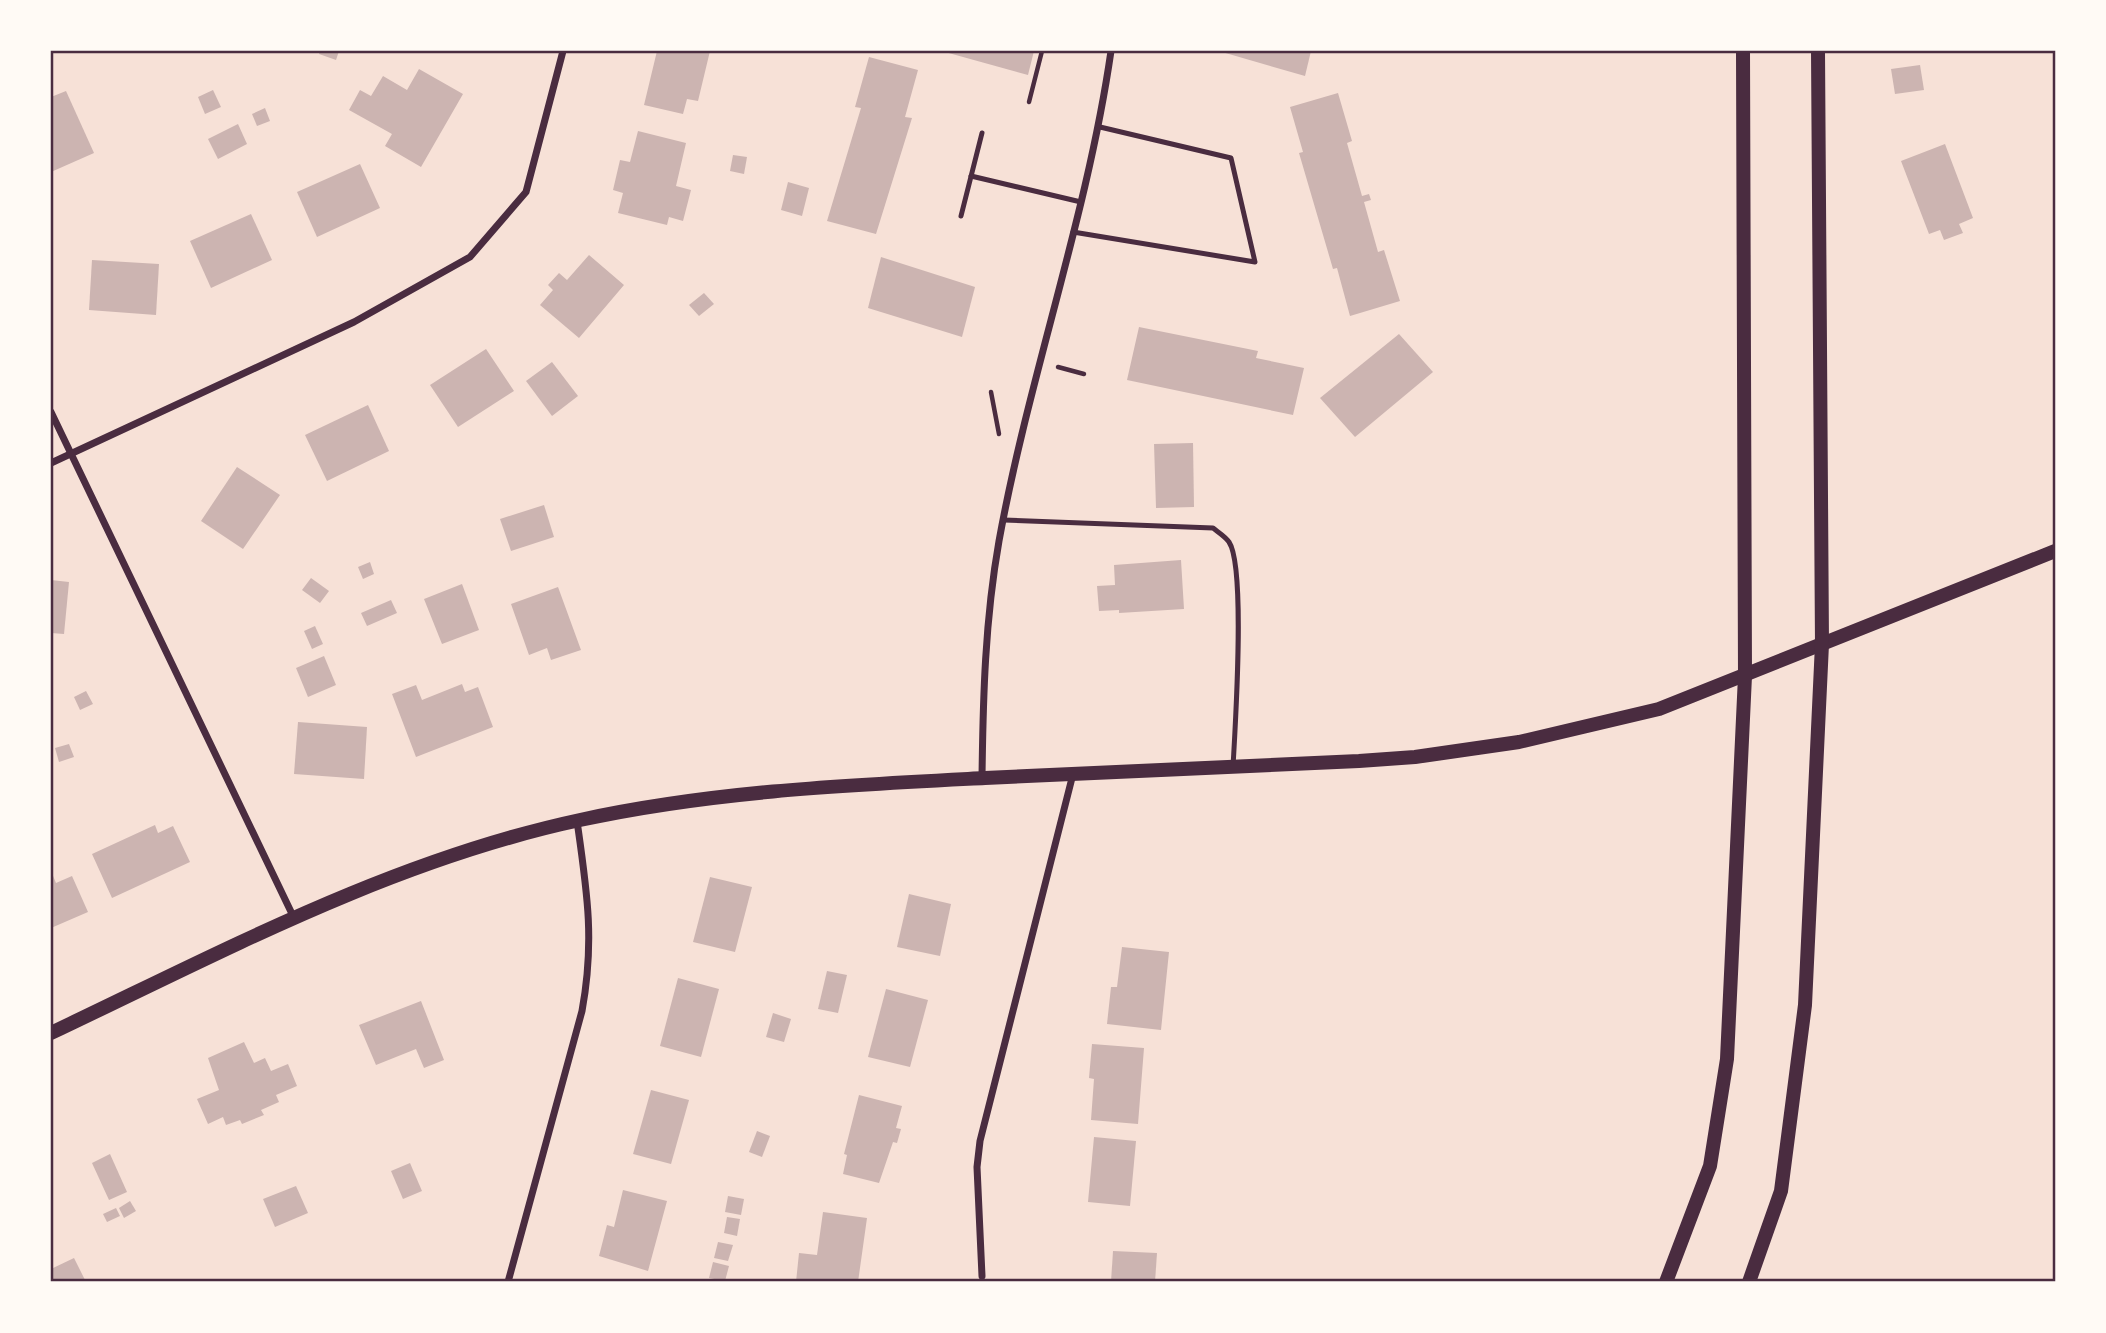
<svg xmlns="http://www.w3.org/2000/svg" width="2106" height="1333" font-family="'Times New Roman',serif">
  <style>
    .building { fill: #ccb4b1 }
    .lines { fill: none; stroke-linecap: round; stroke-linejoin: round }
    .path { stroke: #4a2c40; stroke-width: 4.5 }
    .service { stroke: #4a2c40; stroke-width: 5 }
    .minor { stroke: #4a2c40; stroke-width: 7 }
    .secondary { stroke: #4a2c40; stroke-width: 14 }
    .neatline { fill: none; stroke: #4a2c40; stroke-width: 2.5 }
  </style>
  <rect width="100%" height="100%" fill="#f7e1d7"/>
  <g class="building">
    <path d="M320,51H339L336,60L319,54Z"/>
    <path d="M657,51H710L698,101L687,99L683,114L644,105Z"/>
    <path d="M1034,51L1028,75L945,52V51Z"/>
    <path d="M1311,51L1305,76L1222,52V51Z"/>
    <path d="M869,57L918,70L905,117L912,118L876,234L827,221L861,108L855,107Z"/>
    <path d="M1920,65L1924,90L1895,94L1891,69Z"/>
    <path d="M419,69L463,94L421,167L385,146L392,134L349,110L360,90L371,96L383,76L407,90Z"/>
    <path d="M213,90L221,107L205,114L198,97Z"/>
    <path d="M66,91L94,153L51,172V97Z"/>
    <path d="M1338,93L1352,141L1347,143L1362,196L1369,194L1371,200L1364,202L1378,252L1384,250L1400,301L1350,316L1337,268L1333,269L1299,153L1303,152L1290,107Z"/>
    <path d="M265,108L270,121L257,126L252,114Z"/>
    <path d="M238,124L247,144L218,159L208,139Z"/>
    <path d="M638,131L686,143L676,186L691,190L683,221L669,217L667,225L618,213L623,193L613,190L620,160L630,162Z"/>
    <path d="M1945,144L1973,218L1959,224L1963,233L1944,240L1940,230L1929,234L1901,161Z"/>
    <path d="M733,155L747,157L744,174L730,171Z"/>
    <path d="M360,164L380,208L317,237L297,192Z"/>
    <path d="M788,182L809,188L802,216L781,210Z"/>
    <path d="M251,214L272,260L211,288L190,241Z"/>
    <path d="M589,255L624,285L579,338L540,305L553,290L548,285L559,273L567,280Z"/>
    <path d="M881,257L975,287L962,337L868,308Z"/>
    <path d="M92,260L159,264L156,315L89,310Z"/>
    <path d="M704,293L714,304L699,316L689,305Z"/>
    <path d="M1139,327L1258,351L1256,358L1304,368L1293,415L1127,380Z"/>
    <path d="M1399,334L1433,372L1355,437L1320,398Z"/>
    <path d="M486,349L514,391L458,427L430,385Z"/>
    <path d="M552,362L578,396L552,416L526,381Z"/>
    <path d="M368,405L389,451L327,481L305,435Z"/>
    <path d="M1193,443L1194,507L1156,508L1154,444Z"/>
    <path d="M237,467L280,495L243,549L201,521Z"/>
    <path d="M544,505L554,537L511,551L500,519Z"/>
    <path d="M1181,560L1184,609L1119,613V610L1099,611L1097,586L1115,585L1114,565Z"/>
    <path d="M370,562L374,574L363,579L358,567Z"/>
    <path d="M311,578L329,591L320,603L302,590Z"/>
    <path d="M51,580L69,582L64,634L51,633Z"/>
    <path d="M462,584L479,630L442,644L424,599Z"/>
    <path d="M558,587L581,650L551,660L547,648L529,655L511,604Z"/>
    <path d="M391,600L397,613L367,626L361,613Z"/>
    <path d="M315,626L323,644L312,649L304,631Z"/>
    <path d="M324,656L336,685L308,697L296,668Z"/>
    <path d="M462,684L465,692L478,687L493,727L416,757L392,694L416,685L422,700Z"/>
    <path d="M86,691L93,704L80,710L74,697Z"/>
    <path d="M298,722L367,727L364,779L294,774Z"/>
    <path d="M69,744L74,757L59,762L55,748Z"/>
    <path d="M155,825L158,833L173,826L190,862L112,898L92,854Z"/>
    <path d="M51,871L56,883L72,876L88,912L51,928Z"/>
    <path d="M710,877L752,887L735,952L693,942Z"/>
    <path d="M909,894L951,904L940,956L897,947Z"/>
    <path d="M1122,947L1169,952L1161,1030L1107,1024L1111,987H1117Z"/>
    <path d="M827,971L847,975L838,1013L818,1009Z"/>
    <path d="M678,978L719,989L701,1057L660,1046Z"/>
    <path d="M886,989L928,1000L910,1067L868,1057Z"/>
    <path d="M421,1001L444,1060L424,1068L416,1049L376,1065L359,1025Z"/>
    <path d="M773,1013L791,1019L784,1042L766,1037Z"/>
    <path d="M244,1042L254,1063L265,1058L271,1071L288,1064L297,1086L276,1095L279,1102L261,1110L264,1115L242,1124L240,1120L226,1125L223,1117L208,1124L197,1099L219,1090L208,1058Z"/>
    <path d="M1092,1044L1144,1048L1138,1124L1091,1120L1094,1079L1089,1078Z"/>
    <path d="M651,1090L689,1100L671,1164L633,1154Z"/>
    <path d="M859,1095L902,1106L896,1128L901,1129L897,1143L893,1142L879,1183L843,1174L847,1155L844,1154Z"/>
    <path d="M757,1131L770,1136L762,1157L749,1152Z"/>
    <path d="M1094,1137L1136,1141L1130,1206L1088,1202Z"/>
    <path d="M110,1154L127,1192L109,1200L92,1163Z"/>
    <path d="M410,1163L422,1191L403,1199L391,1171Z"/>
    <path d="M296,1186L308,1213L275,1227L263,1199Z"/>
    <path d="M623,1190L667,1201L648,1271L599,1256L607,1225L614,1227Z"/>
    <path d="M728,1196L744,1199L741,1215L725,1212Z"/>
    <path d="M130,1201L136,1211L124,1218L119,1208Z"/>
    <path d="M116,1208L120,1216L107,1222L103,1214Z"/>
    <path d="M823,1212L867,1218L858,1282H796L799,1253L817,1255Z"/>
    <path d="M727,1217L740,1219L737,1236L724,1233Z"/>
    <path d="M718,1242L733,1245L728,1261L714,1258Z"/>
    <path d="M1113,1251L1157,1253L1155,1282H1111Z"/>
    <path d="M74,1258L86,1282H51V1269Z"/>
    <path d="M713,1262L729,1266L725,1281L709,1278Z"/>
  </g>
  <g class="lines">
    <g class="path">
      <path d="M1029,102L1042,51"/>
      <path d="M1058,367L1084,374"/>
      <path d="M991,392L999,434"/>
    </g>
    <g class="service">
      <path d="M971,176L1081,202"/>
      <path d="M961,216L982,133"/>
      <path d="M1073,232L1255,262L1231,158L1100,127"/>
      <path d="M1004,520L1213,528C1218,532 1226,537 1229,542C1246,567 1235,729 1233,767"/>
    </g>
    <g class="minor">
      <path d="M51,412L294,918"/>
      <path d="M51,463L354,322L470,257L526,192L563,51"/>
      <path d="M982,778C983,698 985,620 999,541C1029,376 1087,217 1111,51"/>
      <path d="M982,1276L977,1167L980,1141L1073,774"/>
      <path d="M508,1282L582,1011C595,941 587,891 577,821"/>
    </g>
    <g class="secondary">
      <path d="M51,1033C222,952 393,860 580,820C713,791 849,785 985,778C1110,772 1234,767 1359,761L1415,757L1519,742L1659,709L2055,551"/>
      <path d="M1666,1282L1710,1166L1727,1059L1745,676L1743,51"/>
      <path d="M1749,1282L1781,1191L1805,1005L1822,644L1818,51"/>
    </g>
  </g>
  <rect width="2106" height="1333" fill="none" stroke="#fffaf5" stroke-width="105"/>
  <rect x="52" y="52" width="2002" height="1228" class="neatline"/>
</svg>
